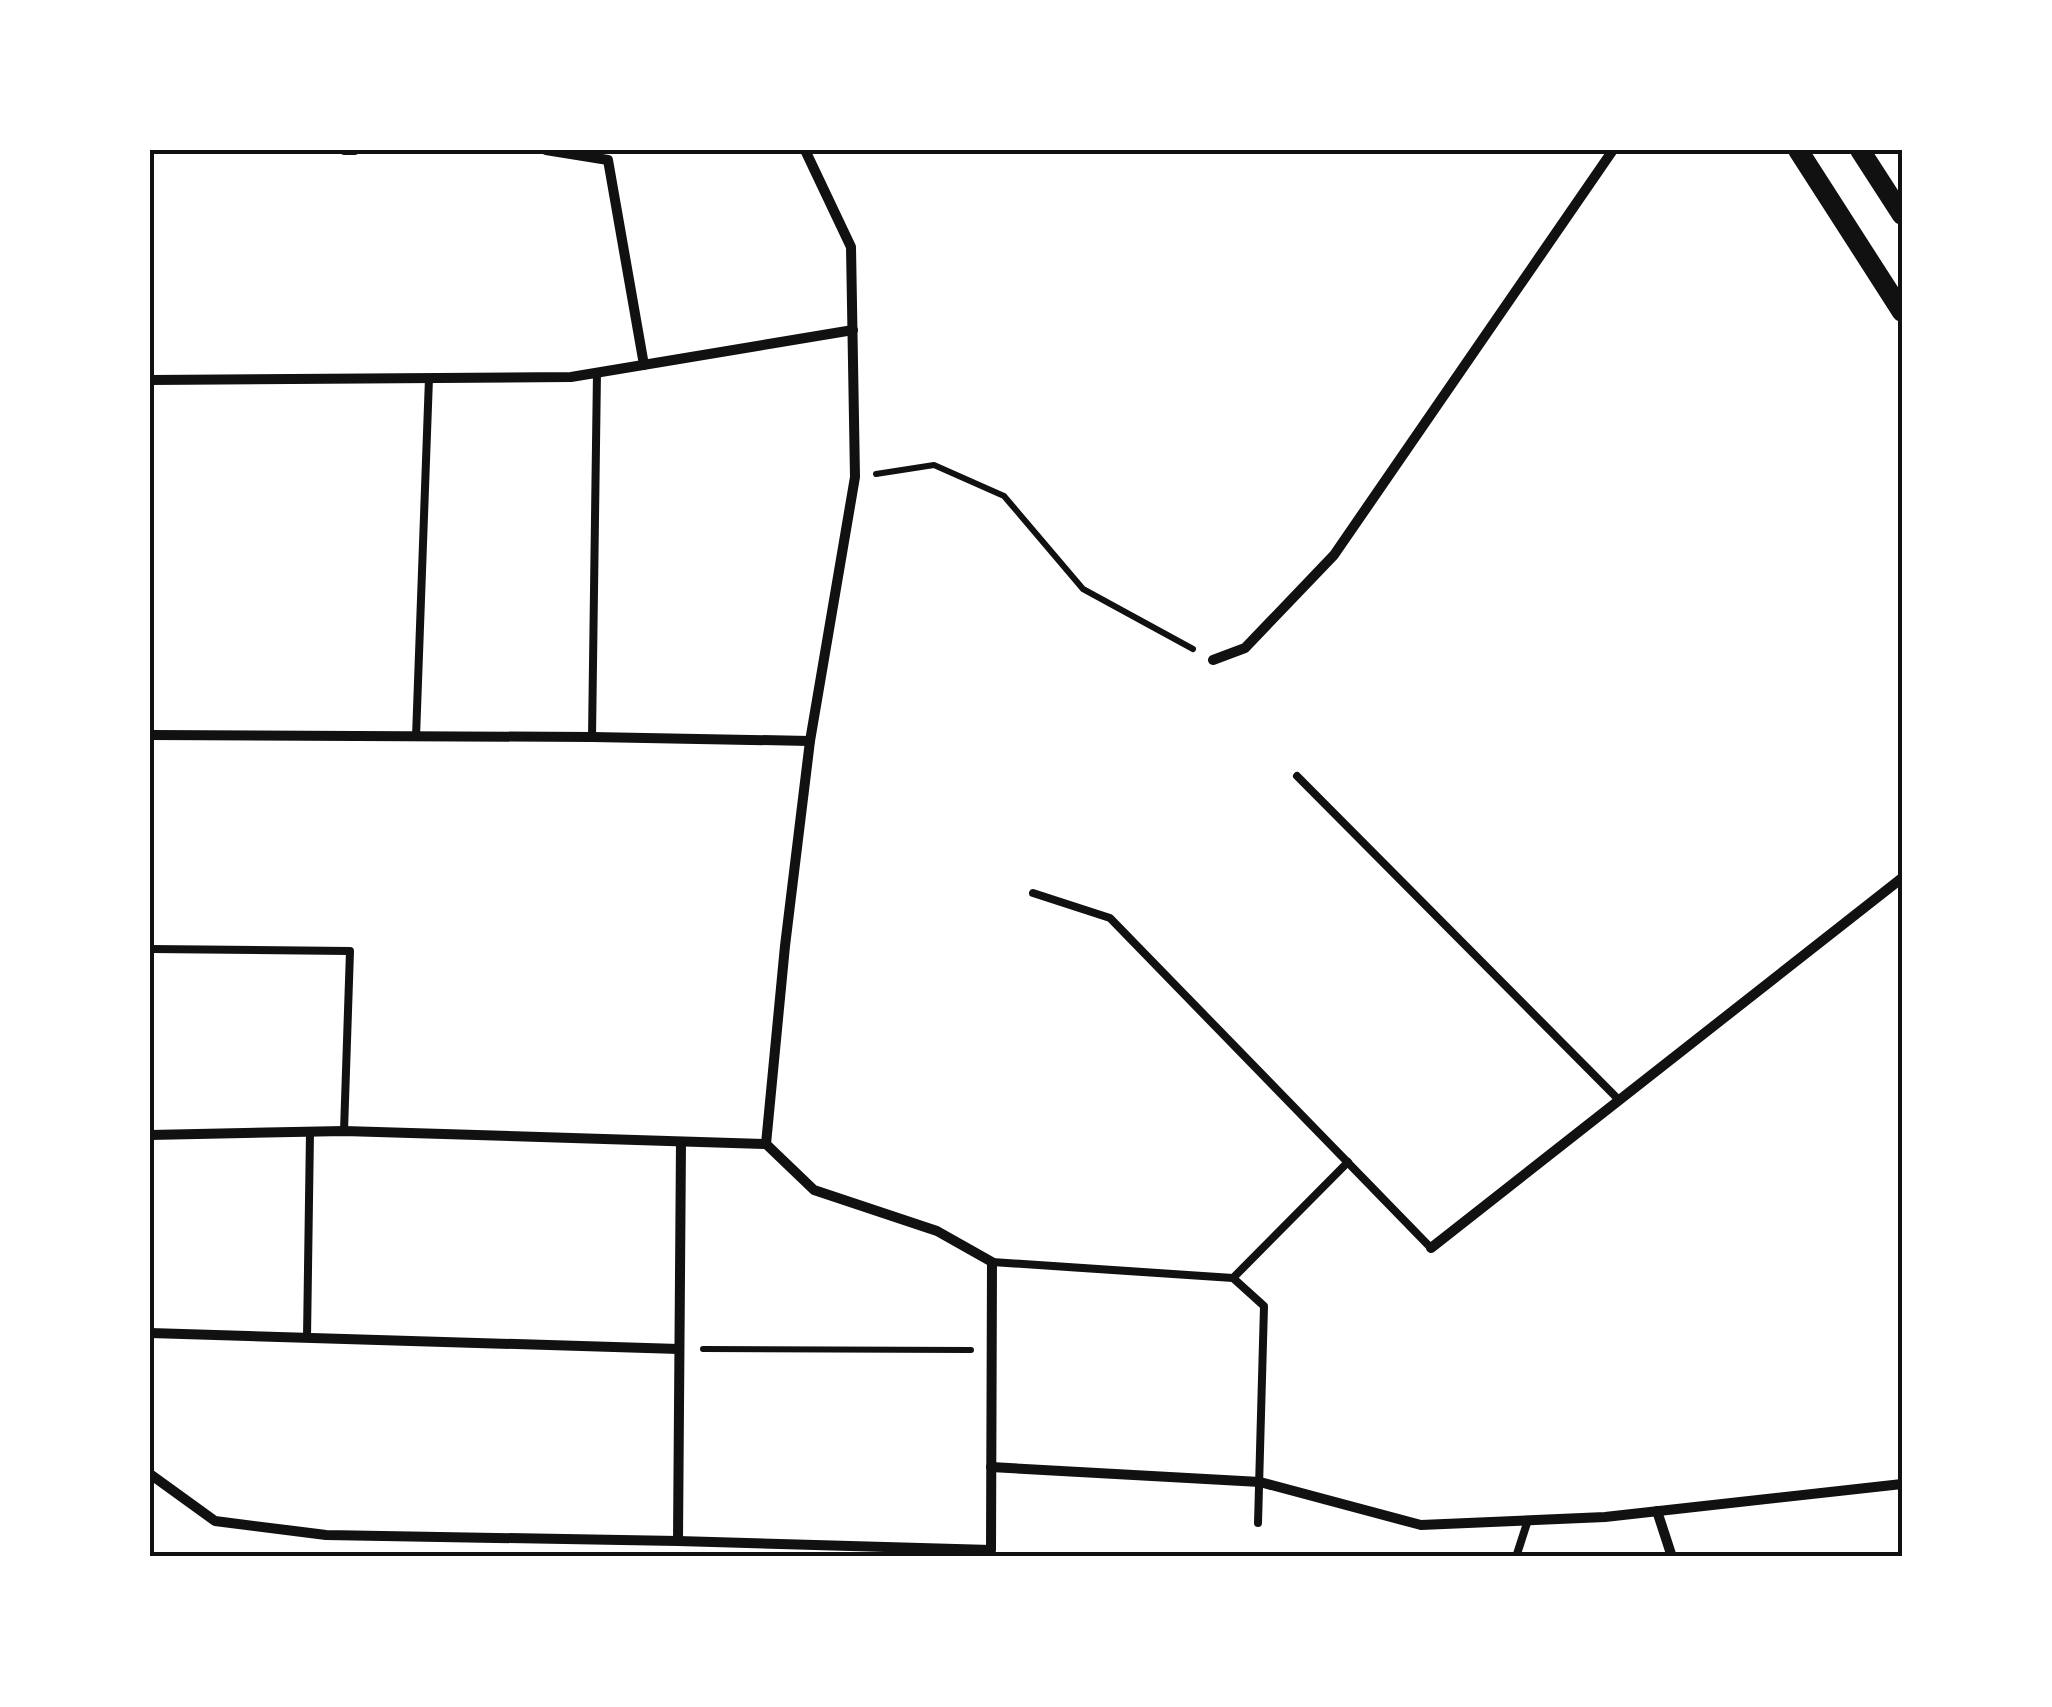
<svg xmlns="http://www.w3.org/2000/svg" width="2052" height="1707" font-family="'Source Sans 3',sans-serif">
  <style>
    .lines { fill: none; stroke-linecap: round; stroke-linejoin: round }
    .path { stroke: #111; stroke-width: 6 }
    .service { stroke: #111; stroke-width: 8 }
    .minor { stroke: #111; stroke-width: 10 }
    .secondary { stroke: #111; stroke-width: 20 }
    .neatline { fill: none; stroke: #111; stroke-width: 4 }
  </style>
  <rect width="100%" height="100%" fill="#fff"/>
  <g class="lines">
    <g class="path">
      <path d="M876,474L934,465L1004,496L1083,589L1193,649"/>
      <path d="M703,1349L971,1350"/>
    </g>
    <g class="service">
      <path d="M416,737L429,378"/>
      <path d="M592,737L597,372"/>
      <path d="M1297,776L1619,1100"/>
      <path d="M1033,893L1110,918L1431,1248"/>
      <path d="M150,949L350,951L344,1131"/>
      <path d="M992,1262L1233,1278L1264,1306L1258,1523"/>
      <path d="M1233,1278L1348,1162"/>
      <path d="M307,1338L310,1132"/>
      <path d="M1516,1557L1528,1520"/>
    </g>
    <g class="minor">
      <path d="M344,150H355"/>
      <path d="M546,150L608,160L644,365"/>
      <path d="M150,380L571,377L853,330"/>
      <path d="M1213,660L1245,648L1334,555L1613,150"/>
      <path d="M150,735L592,737L810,741"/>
      <path d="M150,1135L344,1131L766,1144"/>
      <path d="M766,1144L785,946L810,741L855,477L851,247L805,150"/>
      <path d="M1431,1248L1902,878"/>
      <path d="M150,1333L679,1349"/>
      <path d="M991,1467L1260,1482L1421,1525L1605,1517L1902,1484"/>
      <path d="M150,1474L215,1521L326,1535L678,1541L991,1550L992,1262L937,1231L814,1190L766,1144"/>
      <path d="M1657,1511L1672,1557"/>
      <path d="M678,1541L681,1142"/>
    </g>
    <g class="secondary">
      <path d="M1798,150L1902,312"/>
      <path d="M1860,150L1902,215"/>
    </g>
  </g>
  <rect width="2052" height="1707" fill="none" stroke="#ffffff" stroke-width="305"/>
  <rect x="152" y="152" width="1748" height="1402" class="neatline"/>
</svg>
